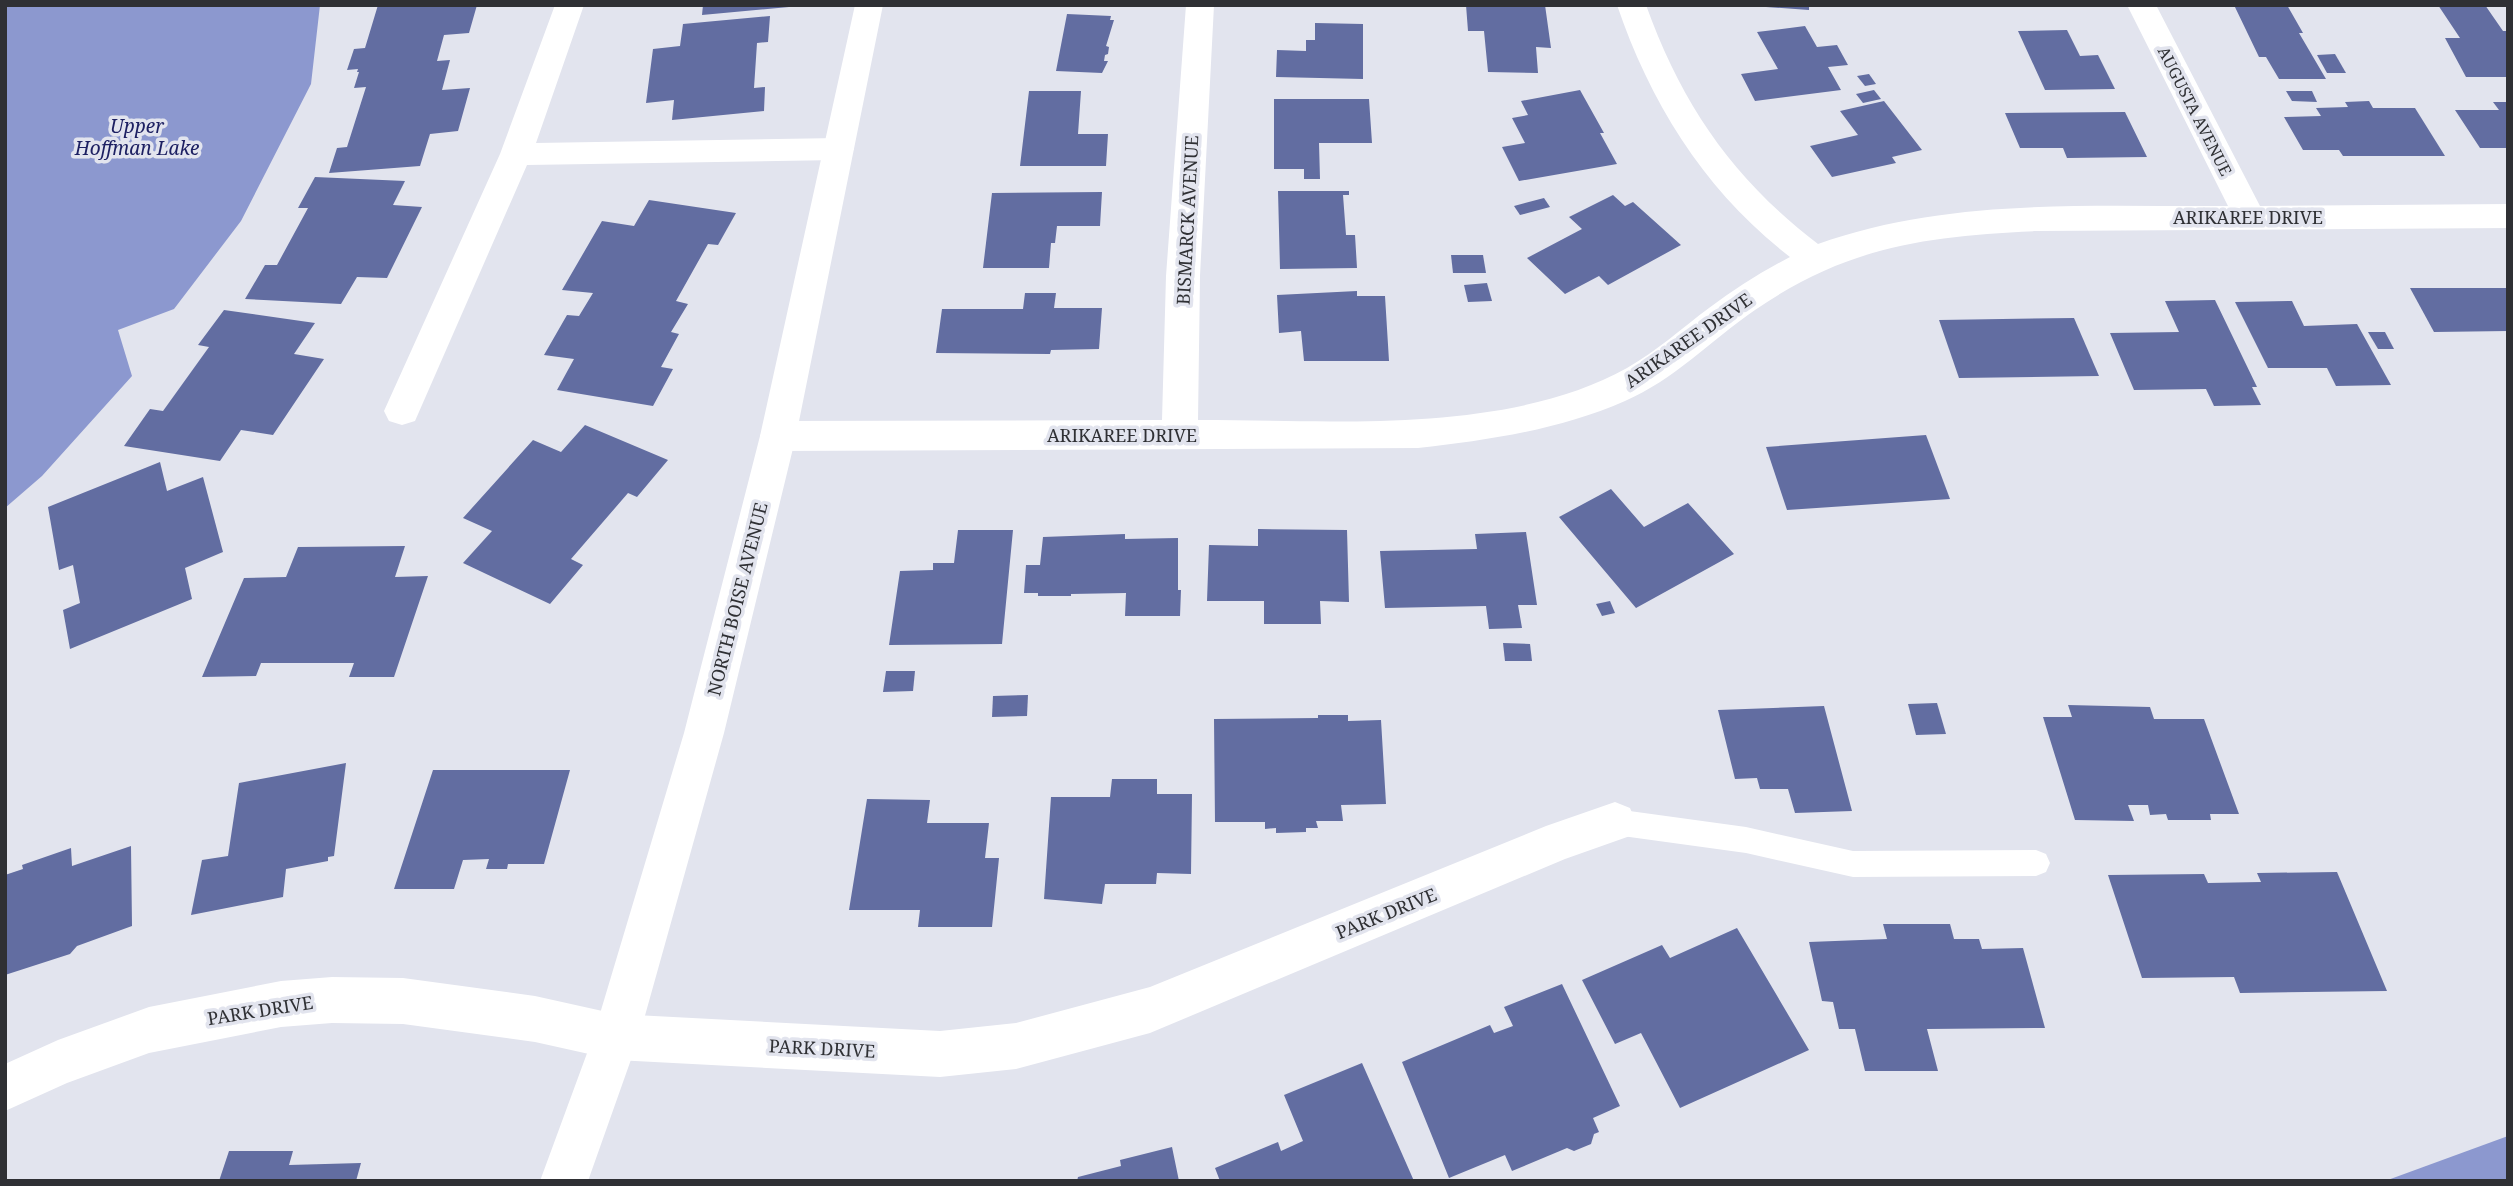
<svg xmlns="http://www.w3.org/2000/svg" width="2513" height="1186" font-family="'Noto Serif',serif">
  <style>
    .water { fill: #8c98cf }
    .building { fill: #626da1 }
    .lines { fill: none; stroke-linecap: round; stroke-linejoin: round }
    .lane { fill: #fff; fill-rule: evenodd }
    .street { fill: #fff; fill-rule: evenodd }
    .secondary { fill: #fff; fill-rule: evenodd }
    .labels { text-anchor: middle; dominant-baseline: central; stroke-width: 7; stroke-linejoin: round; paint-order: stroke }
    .far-street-label { font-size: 16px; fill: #2f3034; stroke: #e2e4ee }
    .street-label { font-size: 18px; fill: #2f3034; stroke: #e2e4ee }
    .water-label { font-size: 19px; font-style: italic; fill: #1d2062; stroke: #e2e4ee }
  </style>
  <rect width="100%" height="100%" fill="#e2e4ee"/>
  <g class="water">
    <path d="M5,5H320L311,84L241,221L174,309L118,330L132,376L42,476L5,508Z"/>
    <path d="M2508,1136V1181H2385Z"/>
  </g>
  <g class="building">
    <path d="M378,5H477L469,33L444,35L437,61L450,60L442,90L470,88L458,131L430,134L420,166L329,173L337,148L347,147L366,87L354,88L359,72H357L358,69L347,70L354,49L365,48Z"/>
    <path d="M703,5H789V7L702,15Z"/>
    <path d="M1466,5H1545L1551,48L1536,47L1538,73L1488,72L1484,31H1468Z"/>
    <path d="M1766,5H1809V10L1766,7Z"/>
    <path d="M2234,5H2287L2303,33H2299L2326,79H2279L2266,57H2259Z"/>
    <path d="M2438,5H2485L2503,31H2508V77H2466L2445,38H2460Z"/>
    <path d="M1067,14L1111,16L1110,20H1114L1106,46L1109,47L1108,54L1105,55L1104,61H1108L1102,73L1056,71Z"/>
    <path d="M770,16L768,42L757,43L754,88L765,87L764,111L672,120L674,100L646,103L653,49L680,46L683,24Z"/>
    <path d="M1315,23L1363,24V79L1276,77L1277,50L1306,51V40H1315Z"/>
    <path d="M1805,26L1817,47L1837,45L1848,65L1828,67L1841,90L1755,101L1741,74L1778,69L1757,32Z"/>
    <path d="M2067,30L2080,56L2098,55L2115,89L2045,90L2018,31Z"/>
    <path d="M2335,54L2346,73H2327L2317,55Z"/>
    <path d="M1869,74L1876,84L1865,86L1857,76Z"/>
    <path d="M1580,90L1604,133H1600L1617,164L1519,181L1502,147L1525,143L1512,118L1528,115L1521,101Z"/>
    <path d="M1874,90L1881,99L1863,103L1856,94Z"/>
    <path d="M1029,91H1081L1078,134H1108L1106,166H1020Z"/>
    <path d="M2286,91H2312L2317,102L2292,101Z"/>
    <path d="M1274,99H1369L1372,143H1319L1320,179H1304V169H1274Z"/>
    <path d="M1884,101L1922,150L1892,157L1896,163L1832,177L1810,146L1858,135L1840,111Z"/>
    <path d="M2369,101L2373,108H2415L2445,156H2343L2339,150H2303L2284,117L2321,116L2316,108L2348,107L2345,102Z"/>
    <path d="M2493,102H2508V148H2480L2455,110H2499Z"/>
    <path d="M2125,112L2147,157L2067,158L2063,148H2020L2005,113Z"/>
    <path d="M315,177L405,181L393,205L422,207L387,278L357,277L341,304L245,299L265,265H277L308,208H298Z"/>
    <path d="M1278,191H1349V195H1343L1346,235H1355L1357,268L1280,269Z"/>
    <path d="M1102,192L1100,226H1057L1055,243H1051L1049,268H983L992,193Z"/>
    <path d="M1613,195L1625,206L1633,202L1681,245L1608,285L1599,276L1565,294L1527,258L1582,229L1569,217Z"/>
    <path d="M1544,198L1550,207L1520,215L1514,206Z"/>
    <path d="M649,200L736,213L718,245L708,244L676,301L688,304L671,332L679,334L661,367L673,369L653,406L557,390L574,359L544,355L567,315L579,316L593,293L562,290L602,221L634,226Z"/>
    <path d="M1451,255H1483L1486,273H1453Z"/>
    <path d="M1487,283L1492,301L1468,302L1464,285Z"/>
    <path d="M2410,288H2508V331L2434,332Z"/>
    <path d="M1357,291V296H1385L1389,361H1304L1301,331L1279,333L1277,295Z"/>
    <path d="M1025,293H1056L1054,308H1102L1099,349L1051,350L1050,354L936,353L942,309H1023Z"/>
    <path d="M2215,300L2257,387H2252L2261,405L2214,406L2206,389L2134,390L2110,333L2179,332L2165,301Z"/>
    <path d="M2292,301L2304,326L2357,324L2391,385L2336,386L2327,368H2268L2235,302Z"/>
    <path d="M224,310L315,323L294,354L324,359L273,435L241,430L220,461L124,446L150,409L163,411L209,347L198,345Z"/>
    <path d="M2074,318L2099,376L1959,378L1939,320Z"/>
    <path d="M2368,332H2385L2394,349H2378Z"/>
    <path d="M585,425L668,460L637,497L628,493L571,559L583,565L550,604L463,563L492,531L463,518L533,440L561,452Z"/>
    <path d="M1926,435L1950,499L1787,510L1766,447Z"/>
    <path d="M160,462L167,491L203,477L223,552L185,568L192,599L70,649L63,610L80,603L73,565L59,570L48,507Z"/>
    <path d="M1611,489L1644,527L1688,503L1734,554L1636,608L1559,517Z"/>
    <path d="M1258,529L1347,530L1349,602L1320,601L1321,624H1264V601H1207L1209,545L1258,546Z"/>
    <path d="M958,530H1013L1002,644L889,645L900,571L933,570V563H954Z"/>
    <path d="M1526,532L1537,605H1518L1522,628L1489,629L1486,606L1385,608L1380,551L1477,549L1475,534Z"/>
    <path d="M1125,534V539L1178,538V590H1181L1180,616H1125L1126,593L1071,594V596H1038V593H1024L1026,565H1040L1043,537Z"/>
    <path d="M405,546L395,577L428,576L394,677H349L354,663H261L256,676L202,677L244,578L286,577L298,547Z"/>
    <path d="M1610,601L1615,613L1602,616L1596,604Z"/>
    <path d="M1503,643L1530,644L1532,661H1505Z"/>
    <path d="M886,671H915L913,691L883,692Z"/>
    <path d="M1028,695L1027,716L992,717L993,696Z"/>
    <path d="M1937,703L1946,734L1916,735L1908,704Z"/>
    <path d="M2068,705L2150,707L2154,719H2204L2239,814H2210L2211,820H2168L2166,814L2150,815L2148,805H2128L2134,821L2075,820L2043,717H2072Z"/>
    <path d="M1824,706L1852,811L1795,813L1788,789H1760L1757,778L1735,779L1718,710Z"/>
    <path d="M1318,715H1348V721L1381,720L1386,804L1341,805L1343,821H1316L1318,828H1306V832L1276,833V828L1265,829V822H1215L1214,719L1318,718Z"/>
    <path d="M346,763L334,856L328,857V861L286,869L283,897L191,915L202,860L228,856L239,783Z"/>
    <path d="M433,770H570L544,864H508L507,869H486L489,859L463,860L454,889H394Z"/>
    <path d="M1112,779H1157V794H1192L1191,874L1157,873L1156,884H1105L1102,904L1044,899L1051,797H1110Z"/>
    <path d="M867,799L930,800L927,823H989L985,858H999L992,927H918L920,910H849Z"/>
    <path d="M131,846L132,926L77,946L70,954L5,975V875L23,869L22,865L71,848L72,866Z"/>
    <path d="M2337,872L2387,991L2240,993L2234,977L2142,978L2108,875L2204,874L2208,883L2261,882L2257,873Z"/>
    <path d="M1883,924H1950L1954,939H1979L1982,949L2023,948L2045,1028L1927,1029L1938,1071H1865L1855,1029H1839L1833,1002L1822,1001L1809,942L1887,939Z"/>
    <path d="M1737,928L1809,1050L1680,1108L1641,1033L1615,1044L1582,980L1662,945L1670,958Z"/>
    <path d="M1562,984L1620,1106L1593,1118L1599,1132L1594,1134L1591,1144L1574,1151L1567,1148L1512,1171L1505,1155L1449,1178L1402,1062L1490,1025L1494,1033L1513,1026L1504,1007Z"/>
    <path d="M1362,1063L1414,1181H1220L1215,1168L1278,1142L1281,1151L1303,1141L1284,1095Z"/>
    <path d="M1172,1147L1179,1181H1077L1078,1177L1121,1166L1120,1160Z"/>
    <path d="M229,1151H293L289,1165L361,1163L356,1181H219Z"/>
  </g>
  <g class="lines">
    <path class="lane" d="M1615,809L1746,827L1853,851L2036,850L2046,854L2050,863L2046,872L2036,876L1853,877L1746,853L1615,835L1605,831L1602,822L1605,813Z"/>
    <g class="street">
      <path d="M555,5H584L536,143L838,138L849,141L854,149L849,157L838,160L527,165L415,421L402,425L389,421L384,411L500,154Z"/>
      <path d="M1186,5H1214L1200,276L1198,420C1332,420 1507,435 1627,368C1657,351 1682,328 1709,308C1734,289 1761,272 1790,257C1706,192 1651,105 1617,5H1646C1682,105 1733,179 1818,244C1949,197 2092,207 2228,206L2127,5H2156L2260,206L2508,204V228L2037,231C1927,236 1848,246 1755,310C1711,340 1674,380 1625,401C1559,430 1488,440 1418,448L778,451L765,446L760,436L765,426L778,421L1162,420L1166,276Z"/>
      <path d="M1615,802L1630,808L1636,822L1630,836L1565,859L1150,1033L1016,1069L940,1077L616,1060L535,1042L403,1024L332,1023L281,1027L149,1053L67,1083L5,1111V1064L58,1040L149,1007L281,981L332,977L403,978L535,996L616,1014L940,1031L1016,1023L1150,987L1546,826Z"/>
    </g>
    <path class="secondary" d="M855,5H883L796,436L724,733L639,1037L588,1181H540L593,1037L684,733L760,436Z"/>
  </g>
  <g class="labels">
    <g class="far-street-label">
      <text transform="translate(2195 111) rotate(63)">AUGUSTA AVENUE</text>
    </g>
    <g class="street-label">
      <text x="2248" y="217">ARIKAREE DRIVE</text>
      <text transform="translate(1187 220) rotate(-87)">BISMARCK AVENUE</text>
      <text transform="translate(1688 340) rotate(-35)">ARIKAREE DRIVE</text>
      <text x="1122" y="435">ARIKAREE DRIVE</text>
      <text transform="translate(737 599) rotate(-76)">NORTH BOISE AVENUE</text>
      <text transform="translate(1386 913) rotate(-22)">PARK DRIVE</text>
      <text transform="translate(260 1010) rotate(-9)">PARK DRIVE</text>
      <text transform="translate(822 1048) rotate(3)">PARK DRIVE</text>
    </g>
    <g class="water-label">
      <text x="137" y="126">Upper<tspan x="137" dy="22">Hoffman Lake</tspan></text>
    </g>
  </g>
  <rect width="2513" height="1186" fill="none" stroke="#2f3034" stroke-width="14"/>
</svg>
